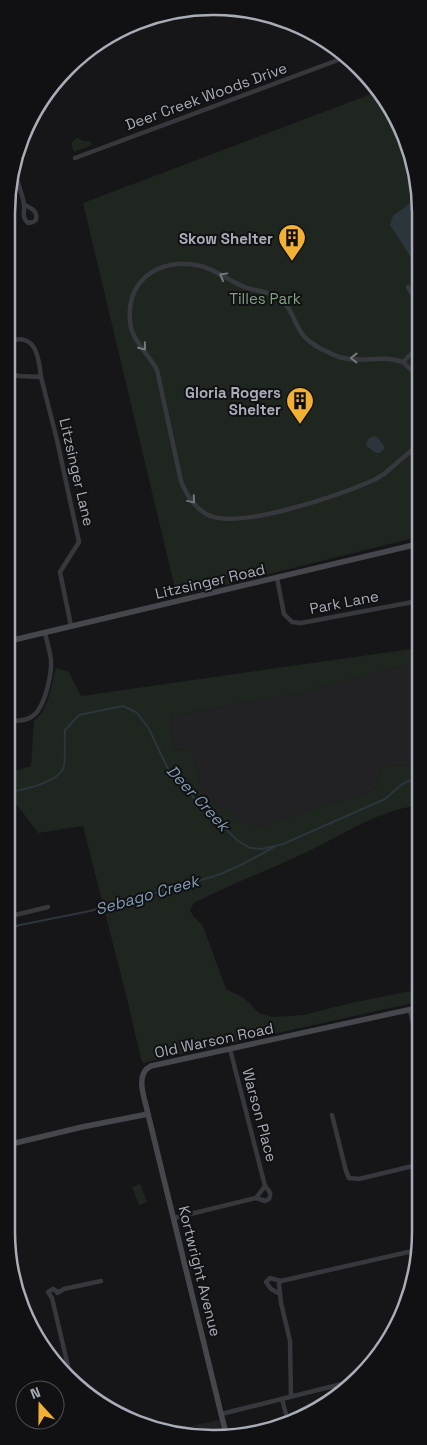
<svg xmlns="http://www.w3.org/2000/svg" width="427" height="1445" font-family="'Space Grotesk',sans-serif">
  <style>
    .built { fill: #222225 }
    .green { fill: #1e261f }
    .water { fill: #2c353c }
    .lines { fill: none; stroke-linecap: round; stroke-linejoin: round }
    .stream { stroke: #2c353c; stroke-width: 2 }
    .street { stroke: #37383d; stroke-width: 4.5 }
    .secondary { stroke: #45474d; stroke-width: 5.5 }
    .oneway { stroke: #757881 }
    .labels { text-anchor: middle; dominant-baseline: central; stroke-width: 4; stroke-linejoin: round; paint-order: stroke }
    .street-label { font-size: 15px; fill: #a8adb8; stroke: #111113 }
    .poi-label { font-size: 15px; font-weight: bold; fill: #a8adb8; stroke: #111113; text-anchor: end }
    .park-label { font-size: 15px; fill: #7fa381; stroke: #111113 }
    .water-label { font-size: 16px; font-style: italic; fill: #7f9bb3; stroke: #111113 }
    .rim { fill: none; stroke: #a8adb8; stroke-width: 2.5 }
  </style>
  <rect width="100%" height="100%" fill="#161618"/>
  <g class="built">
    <path d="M418,663V765L386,766L380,771L377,787L365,794L304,812L258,828L245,824L203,795L191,749L174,750L170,716L295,694L397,667Z"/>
    <path d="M219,1420L222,1435L187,1437L168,1431Z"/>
  </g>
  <g class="green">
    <path d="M379,91L399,122L419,187L418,537L177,597L83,203Z"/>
    <path d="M77,138L84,141L91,142L92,145L74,152L71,143Z"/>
    <path d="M418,648V663L397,667L295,694L170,716L174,750L191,749L203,795L245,823L258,828L304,812L365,794L377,787L380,771L386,766L418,765V805C373,813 348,832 309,851C271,869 231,884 194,903L190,910L193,916L203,926L226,989L244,998L259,1013L273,1017L303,1015L355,1002L417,990V1002L142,1063L127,999L83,826L38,833L17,805L8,808V773L31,766L34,721C49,710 51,685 56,668L69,672L81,696Z"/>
    <path d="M140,1184L147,1202L139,1205L132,1187Z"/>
  </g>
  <g class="water">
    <path d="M417,179L419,187V270L390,225L393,216L410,203Z"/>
    <path d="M375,436L380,440L385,448L380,453H376L366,446C367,440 369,437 375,436Z"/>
  </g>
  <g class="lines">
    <g class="stream">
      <path d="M8,792C23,790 59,783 64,766C66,756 64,741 65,730L79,715L123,706L136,712L148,727L169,771L194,798L238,841L250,848L262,849L283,844L385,799L401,785L418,776"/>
      <path d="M7,929L20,925L90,911L191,883L218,875L243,864L276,846"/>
    </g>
    <g class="street">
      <path d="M75,158L346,57"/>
      <path d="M13,167C16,179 22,192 24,204C25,212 21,217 28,223L33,222L36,220C38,211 31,208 25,205"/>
      <path d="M408,287L419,304"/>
      <path d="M403,362C380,354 360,364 339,357C333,355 327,351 321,349C316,346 307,340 303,335C294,323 291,306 278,297C268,291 253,291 242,286C228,280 216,270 201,266C158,256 122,282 131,328C134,342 150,356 157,370L181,481C186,494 193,506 206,514C236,532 342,494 374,480L384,474L418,445"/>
      <path d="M10,374L19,376L41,377C39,358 36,332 10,341"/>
      <path d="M41,377L57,440L79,542L60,572L71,626"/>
      <path d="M419,377L403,362L419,346"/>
      <path d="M277,578L284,614L292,622L301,623L418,601"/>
      <path d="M8,721C17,721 27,721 34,715C45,706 52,674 51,660C50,651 47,642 45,633"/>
      <path d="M7,917L48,907"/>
      <path d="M410,1010L417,1042"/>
      <path d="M332,1115L346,1171L349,1178L359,1179L417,1165"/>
      <path d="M256,1198L265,1201L269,1199C272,1193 269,1191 265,1186"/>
      <path d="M174,1218L256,1198L265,1186L230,1049"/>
      <path d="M58,1292L53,1289L48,1292L52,1298L71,1379"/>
      <path d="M57,1293L64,1289L101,1281"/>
      <path d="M280,1294L271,1289L266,1282L270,1278L281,1281"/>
      <path d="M291,1396L290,1341L281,1303L279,1284L281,1281L417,1250"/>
      <path d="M282,1399L288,1422"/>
      <path d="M221,1414L354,1381"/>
    </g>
    <g class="secondary">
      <path d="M9,641L418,544"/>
      <path d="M7,1145L82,1127L148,1114"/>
      <path d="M226,1434L148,1114C145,1099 134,1074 151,1066L417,1008"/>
    </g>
  </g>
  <defs><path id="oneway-chevron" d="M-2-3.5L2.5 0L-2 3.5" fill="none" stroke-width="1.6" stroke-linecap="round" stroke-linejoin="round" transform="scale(1.25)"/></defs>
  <g class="oneway">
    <use href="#oneway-chevron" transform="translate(223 276) rotate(-151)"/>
    <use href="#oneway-chevron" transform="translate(143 347) rotate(51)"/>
    <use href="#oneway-chevron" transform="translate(354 358) rotate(-179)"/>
    <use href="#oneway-chevron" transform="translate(192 500) rotate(50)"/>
  </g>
  <defs>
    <symbol id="building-pin" viewBox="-11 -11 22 30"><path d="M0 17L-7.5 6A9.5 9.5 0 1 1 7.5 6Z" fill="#f2b134" stroke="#111113"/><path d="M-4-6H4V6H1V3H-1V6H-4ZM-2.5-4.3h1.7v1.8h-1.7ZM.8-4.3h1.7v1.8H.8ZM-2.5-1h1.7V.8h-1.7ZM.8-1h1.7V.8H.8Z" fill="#111"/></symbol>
  </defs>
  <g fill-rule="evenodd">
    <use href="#building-pin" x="276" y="222" width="32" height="43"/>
    <use href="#building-pin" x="284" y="385" width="32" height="43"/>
  </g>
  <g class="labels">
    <g class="street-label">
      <text transform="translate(206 96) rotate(-20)">Deer Creek Woods Drive</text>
      <text transform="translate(77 472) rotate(77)">Litzsinger Lane</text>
      <text transform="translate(210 581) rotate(-13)">Litzsinger Road</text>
      <text transform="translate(344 602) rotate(-11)">Park Lane</text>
      <text transform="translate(214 1040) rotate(-12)">Old Warson Road</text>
      <text transform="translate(260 1115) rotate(75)">Warson Place</text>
      <text transform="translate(200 1271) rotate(76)">Kortwright Avenue</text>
    </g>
    <g class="poi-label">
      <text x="273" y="238">Skow Shelter</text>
      <text x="281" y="392">Gloria Rogers<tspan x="281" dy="17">Shelter</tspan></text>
    </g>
    <g class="park-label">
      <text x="265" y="298">Tilles Park</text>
    </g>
    <g class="water-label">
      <text transform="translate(198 798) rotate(47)">Deer Creek</text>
      <text transform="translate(147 895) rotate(-16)">Sebago Creek</text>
    </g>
  </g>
  <path d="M0 0H427V1445H0ZM213 15H214A198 198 0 0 1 412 213V1232A198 198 0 0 1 214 1430H213A198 198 0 0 1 15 1232V213A198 198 0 0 1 213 15Z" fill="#111113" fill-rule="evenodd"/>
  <path class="rim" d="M213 15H214A198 198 0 0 1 412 213V1232A198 198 0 0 1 214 1430H213A198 198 0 0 1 15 1232V213A198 198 0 0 1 213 15Z"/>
  <g transform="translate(40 1405) rotate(339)"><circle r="24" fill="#111113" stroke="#4d4f55"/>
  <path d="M0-4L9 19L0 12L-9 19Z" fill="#f2b134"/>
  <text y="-8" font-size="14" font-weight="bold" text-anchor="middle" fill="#a8adb8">N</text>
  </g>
</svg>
